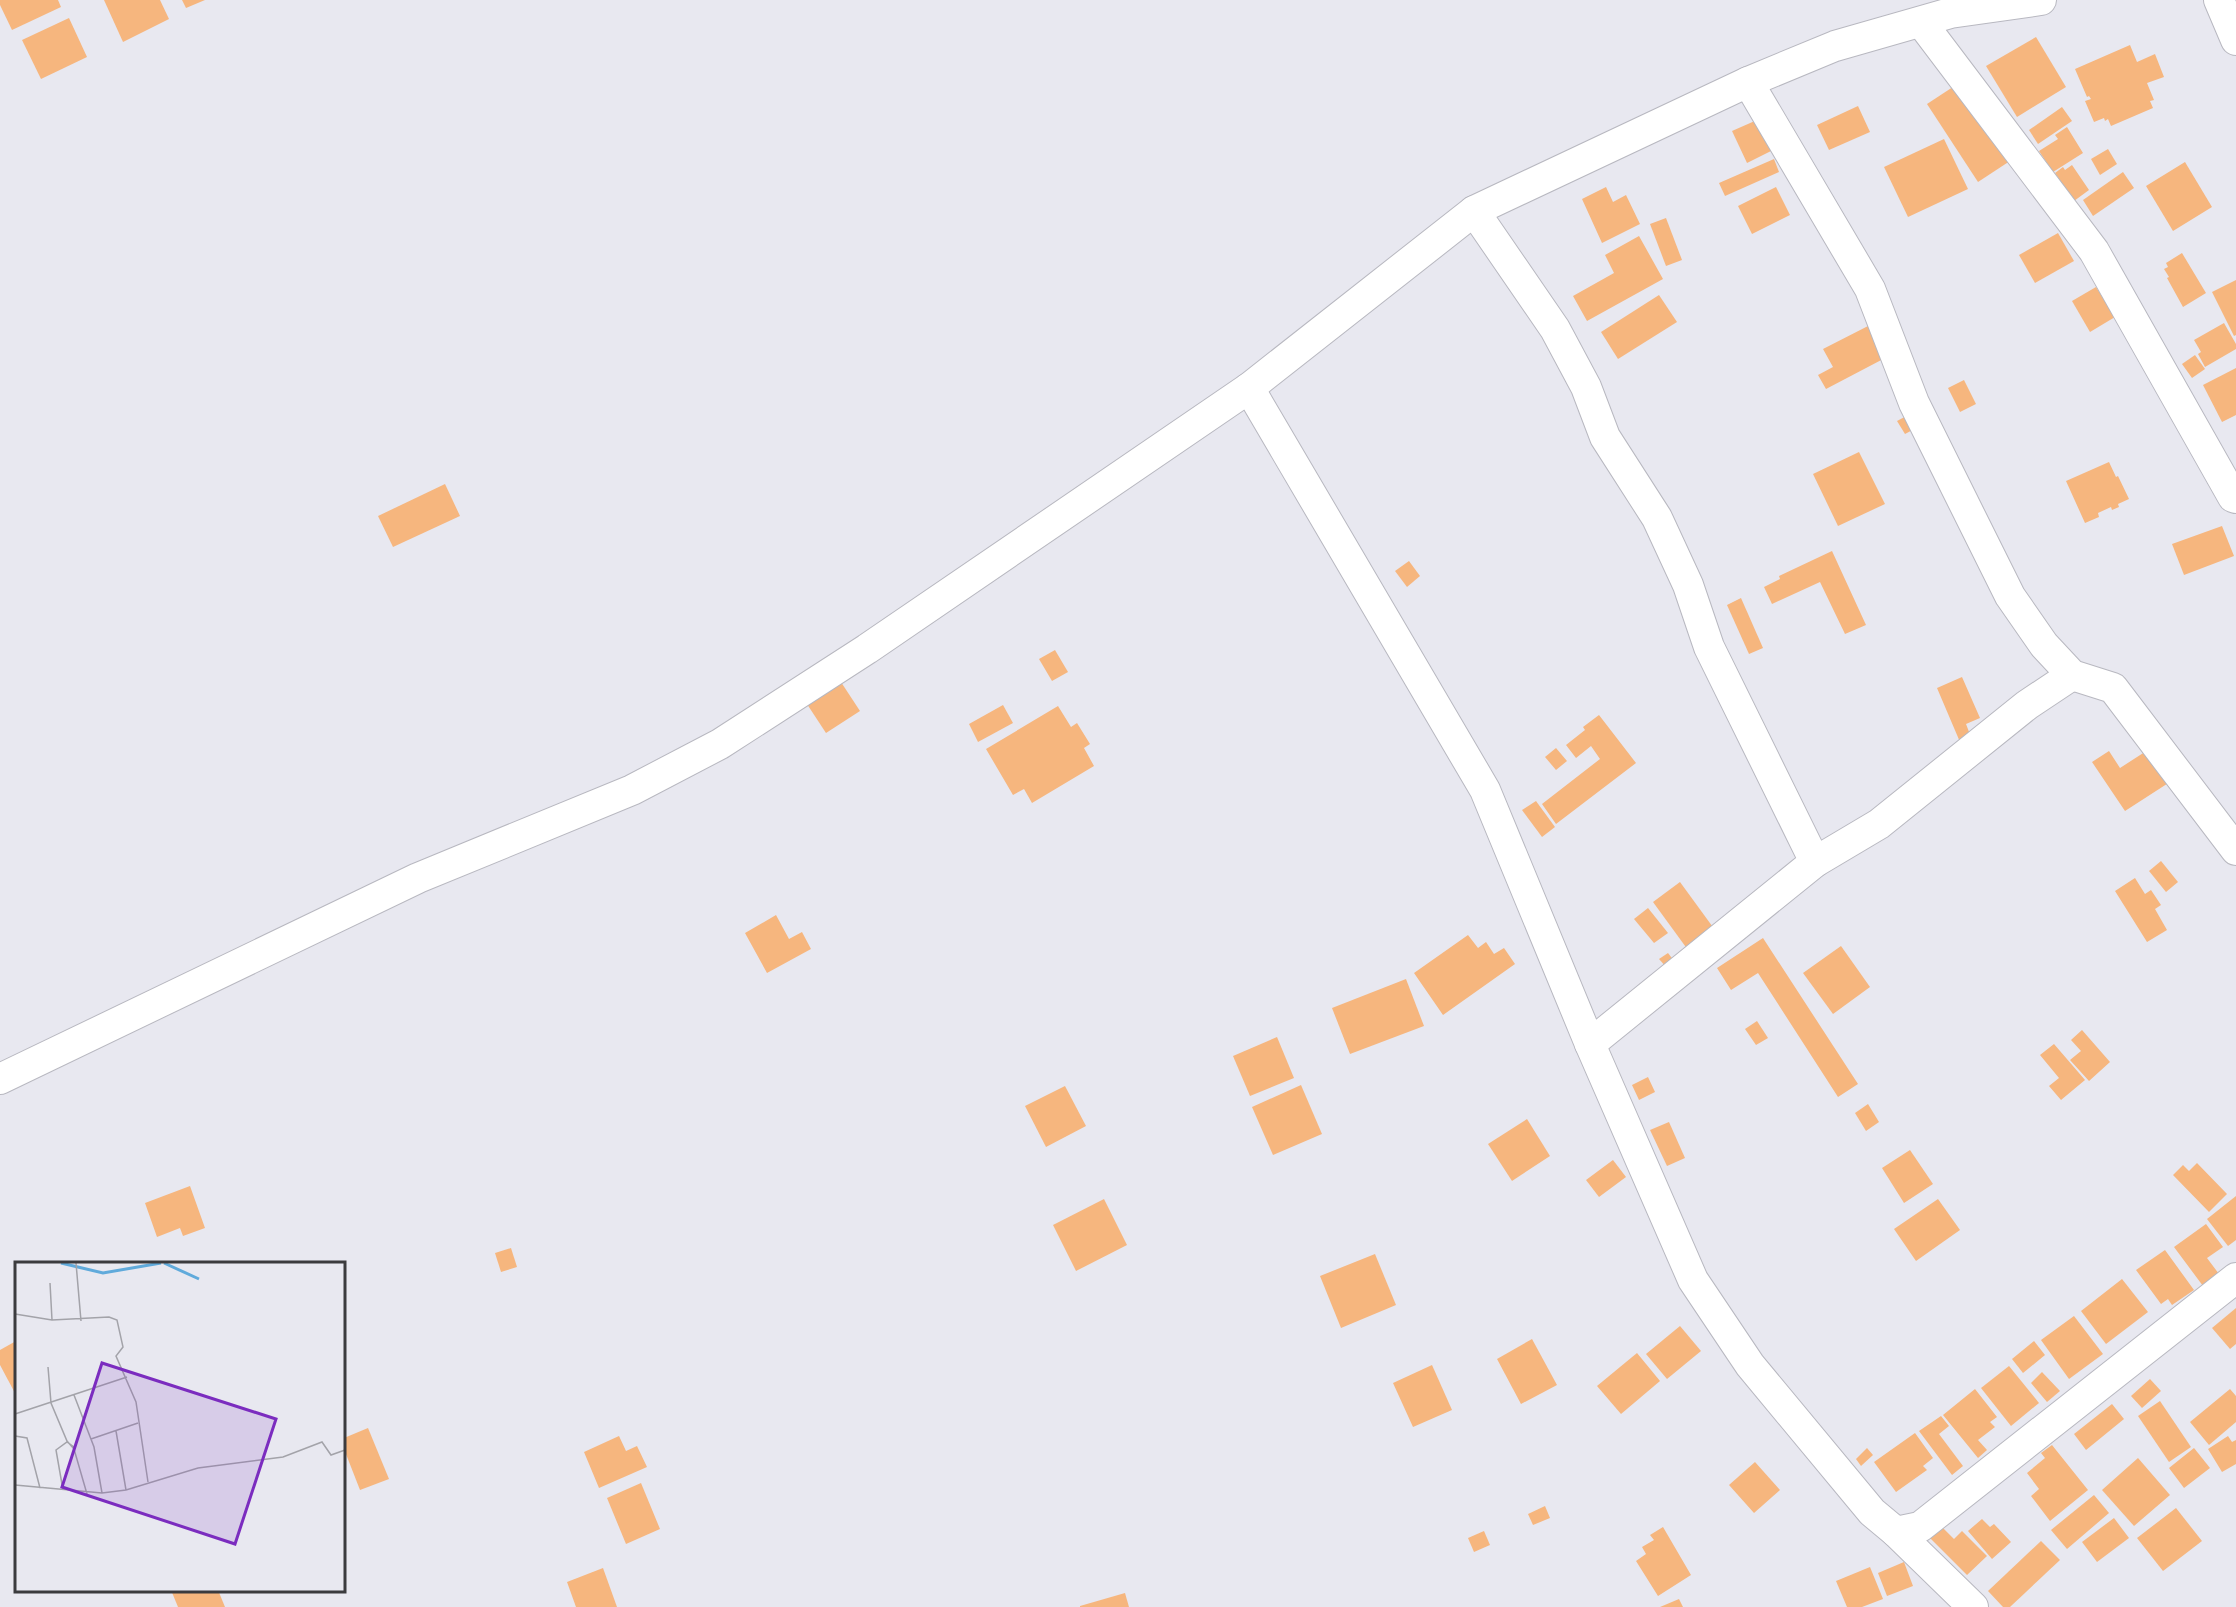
<svg xmlns="http://www.w3.org/2000/svg" width="2236" height="1607" font-family="'Fira Sans Condensed',sans-serif">
  <style>
    .building { fill: #f6b67e }
    .lines { fill: none; stroke-linecap: round; stroke-linejoin: round }
    .minor-casing { stroke: #b8b8c0; stroke-width: 32 }
    .minor { stroke: #fff; stroke-width: 30 }
    .inset-river { fill: none; stroke: #60aadb; stroke-width: 3 }
    .inset-road { fill: none; stroke: #a3a3a9; stroke-width: 1.5 }
    .view { fill: #7b2cbf; fill-opacity: 0.15; stroke: #7b2cbf; stroke-width: 3 }
    .inset-edge { fill: none; stroke: #3b3b3e; stroke-width: 3 }
  </style>
  <rect width="100%" height="100%" fill="#e8e8f0"/>
  <g class="building">
    <path d="M0,0H58L61,7L12,30L0,5Z"/>
    <path d="M104,0H160L169,19L123,42Z"/>
    <path d="M182,0H205L186,8Z"/>
    <path d="M69,18L87,57L41,79L22,40Z"/>
    <path d="M2036,37L2066,87L2017,117L1986,66Z"/>
    <path d="M2130,45L2137,62L2155,54L2164,77L2147,83L2154,100L2150,101L2153,108L2111,126L2108,119L2105,121L2104,118L2094,122L2085,101L2091,99L2089,96L2087,97L2075,69Z"/>
    <path d="M1962,81L2013,159L1978,182L1927,104Z"/>
    <path d="M1858,106L1870,132L1829,150L1817,125Z"/>
    <path d="M2062,107L2072,121L2038,144L2029,130Z"/>
    <path d="M1757,120L1771,151L1747,163L1732,131Z"/>
    <path d="M2067,127L2083,153L2053,172L2039,151L2058,139L2055,135Z"/>
    <path d="M1944,139L1968,189L1908,217L1884,167Z"/>
    <path d="M2108,149L2117,164L2100,175L2091,159Z"/>
    <path d="M1774,159L1779,172L1725,196L1719,183Z"/>
    <path d="M2185,162L2212,207L2173,231L2146,186Z"/>
    <path d="M2072,165L2089,190L2074,201L2055,173L2063,167L2065,170Z"/>
    <path d="M2123,172L2134,188L2093,216L2083,200Z"/>
    <path d="M1606,187L1613,202L1626,195L1640,224L1602,243L1582,199Z"/>
    <path d="M1776,187L1790,215L1752,234L1738,206Z"/>
    <path d="M1666,218L1682,260L1666,266L1650,224Z"/>
    <path d="M2058,233L2074,261L2035,283L2019,255Z"/>
    <path d="M1639,236L1663,279L1587,321L1573,296L1614,273L1605,255Z"/>
    <path d="M2182,253L2206,293L2183,307L2167,278L2169,277L2164,269L2168,267L2166,263Z"/>
    <path d="M2236,280V335L2234,336L2212,292Z"/>
    <path d="M2096,287L2115,317L2090,332L2072,301Z"/>
    <path d="M1659,295L1677,322L1618,359L1601,332Z"/>
    <path d="M2224,323L2236,344V349L2205,367L2198,354L2201,352L2194,340Z"/>
    <path d="M1870,325L1887,357L1826,389L1818,375L1833,367L1823,349Z"/>
    <path d="M2195,355L2205,369L2192,378L2182,364Z"/>
    <path d="M2236,368V415L2222,422L2203,385Z"/>
    <path d="M1964,380L1976,404L1960,412L1948,388Z"/>
    <path d="M1912,413L1920,426L1905,434L1897,421Z"/>
    <path d="M1859,452L1885,504L1838,526L1813,474Z"/>
    <path d="M2109,462L2116,477L2118,476L2129,499L2118,504L2119,507L2112,510L2111,507L2098,513L2099,517L2085,523L2066,481Z"/>
    <path d="M445,484L460,516L393,547L378,516Z"/>
    <path d="M2222,526L2234,556L2184,575L2172,544Z"/>
    <path d="M1832,551L1866,625L1845,634L1820,582L1772,604L1764,587L1780,579L1779,576Z"/>
    <path d="M1409,561L1420,576L1407,587L1395,571Z"/>
    <path d="M1741,598L1763,648L1749,654L1727,605Z"/>
    <path d="M1055,650L1068,672L1052,681L1039,659Z"/>
    <path d="M837,676L860,711L826,733L803,698Z"/>
    <path d="M1962,677L1980,718L1966,724L1971,737L1960,742L1937,688Z"/>
    <path d="M1003,705L1013,723L978,742L969,724Z"/>
    <path d="M1058,706L1071,727L1077,723L1090,744L1084,748L1094,766L1032,803L1024,789L1013,795L986,749Z"/>
    <path d="M1599,715L1636,763L1556,824L1542,804L1600,759L1591,746L1576,758L1566,745L1585,730L1583,727Z"/>
    <path d="M1556,748L1567,761L1556,770L1545,757Z"/>
    <path d="M2151,748L2173,780L2125,811L2092,762L2109,751L2120,768Z"/>
    <path d="M1536,801L1555,827L1542,837L1522,810Z"/>
    <path d="M2161,861L2178,882L2166,892L2149,871Z"/>
    <path d="M2135,878L2145,894L2151,890L2161,905L2155,909L2167,930L2147,942L2115,891Z"/>
    <path d="M1680,882L1715,930L1688,950L1653,902Z"/>
    <path d="M1648,908L1668,933L1654,943L1634,919Z"/>
    <path d="M776,915L789,939L802,932L811,949L767,973L745,933Z"/>
    <path d="M1468,935L1478,948L1486,942L1494,954L1504,948L1515,964L1443,1015L1414,973Z"/>
    <path d="M1763,938L1858,1084L1838,1097L1758,973L1731,990L1717,968Z"/>
    <path d="M1841,946L1870,987L1833,1014L1803,973Z"/>
    <path d="M1668,953L1675,962L1667,968L1659,959Z"/>
    <path d="M1406,979L1424,1026L1350,1054L1332,1008Z"/>
    <path d="M1757,1021L1768,1038L1756,1045L1745,1029Z"/>
    <path d="M2082,1030L2110,1062L2089,1081L2070,1060L2081,1051L2071,1040Z"/>
    <path d="M1277,1037L1294,1078L1250,1096L1233,1056Z"/>
    <path d="M2054,1044L2085,1080L2061,1100L2049,1086L2059,1078L2040,1055Z"/>
    <path d="M1648,1077L1655,1092L1639,1100L1632,1085Z"/>
    <path d="M1301,1085L1322,1134L1273,1155L1252,1107Z"/>
    <path d="M1065,1086L1086,1126L1046,1147L1025,1106Z"/>
    <path d="M1868,1104L1879,1122L1866,1131L1855,1113Z"/>
    <path d="M1527,1119L1550,1156L1512,1181L1488,1144Z"/>
    <path d="M1669,1122L1685,1158L1667,1166L1650,1130Z"/>
    <path d="M1910,1150L1933,1184L1904,1203L1882,1168Z"/>
    <path d="M1613,1160L1626,1177L1599,1197L1586,1180Z"/>
    <path d="M2197,1163L2227,1194L2209,1212L2173,1175L2183,1165L2189,1171Z"/>
    <path d="M190,1186L205,1228L183,1236L180,1228L157,1237L145,1203Z"/>
    <path d="M2236,1196V1240L2228,1246L2207,1219Z"/>
    <path d="M1104,1199L1127,1245L1076,1271L1053,1225Z"/>
    <path d="M1938,1199L1960,1230L1916,1261L1894,1229Z"/>
    <path d="M2206,1224L2223,1247L2207,1258L2219,1274L2203,1286L2174,1247Z"/>
    <path d="M511,1248L517,1267L501,1272L495,1253Z"/>
    <path d="M2165,1250L2194,1290L2172,1305L2168,1299L2161,1304L2136,1270Z"/>
    <path d="M1375,1254L1396,1305L1341,1328L1320,1276Z"/>
    <path d="M2122,1279L2148,1312L2106,1344L2081,1311Z"/>
    <path d="M2236,1308V1344L2230,1349L2212,1328Z"/>
    <path d="M2074,1316L2103,1354L2069,1379L2041,1340Z"/>
    <path d="M1680,1326L1701,1351L1667,1379L1646,1354Z"/>
    <path d="M1532,1339L1557,1385L1521,1404L1497,1359Z"/>
    <path d="M16,1341V1395L0,1365V1350Z"/>
    <path d="M2034,1341L2045,1355L2023,1373L2012,1359Z"/>
    <path d="M1637,1353L1660,1381L1621,1414L1597,1386Z"/>
    <path d="M1432,1365L1452,1410L1413,1427L1393,1383Z"/>
    <path d="M2009,1366L2039,1403L2011,1426L1981,1388Z"/>
    <path d="M2042,1372L2060,1391L2047,1402L2031,1383Z"/>
    <path d="M2150,1379L2161,1391L2142,1408L2131,1396Z"/>
    <path d="M1975,1389L1997,1417L1990,1422L1995,1427L1978,1440L1987,1450L1978,1458L1943,1415Z"/>
    <path d="M2230,1389L2236,1396V1422L2209,1445L2190,1422Z"/>
    <path d="M2160,1401L2191,1447L2169,1462L2138,1416Z"/>
    <path d="M2112,1404L2124,1419L2086,1450L2074,1434Z"/>
    <path d="M1941,1416L1949,1426L1939,1434L1963,1466L1952,1475L1919,1431Z"/>
    <path d="M368,1428L389,1479L360,1490L344,1449V1438Z"/>
    <path d="M1915,1433L1933,1458L1923,1466L1927,1470L1896,1492L1874,1462Z"/>
    <path d="M619,1436L626,1451L637,1446L647,1467L599,1488L584,1452Z"/>
    <path d="M2228,1436L2232,1442L2236,1440V1464L2222,1472L2208,1449Z"/>
    <path d="M2052,1445L2088,1490L2050,1521L2031,1496L2039,1489L2027,1473L2045,1458L2041,1453Z"/>
    <path d="M1867,1448L1873,1455L1861,1466L1856,1459Z"/>
    <path d="M2194,1448L2210,1468L2184,1488L2169,1468Z"/>
    <path d="M2138,1458L2170,1495L2134,1526L2102,1490Z"/>
    <path d="M1755,1462L1780,1490L1754,1513L1729,1485Z"/>
    <path d="M641,1483L660,1529L626,1544L607,1498Z"/>
    <path d="M2094,1495L2109,1513L2067,1549L2051,1530Z"/>
    <path d="M1545,1506L1550,1518L1533,1525L1528,1514Z"/>
    <path d="M2176,1508L2202,1541L2163,1571L2137,1538Z"/>
    <path d="M2114,1518L2129,1538L2097,1562L2082,1542Z"/>
    <path d="M1982,1519L1990,1527L1994,1524L2011,1542L1992,1559L1968,1531Z"/>
    <path d="M1941,1526L1954,1539L1962,1531L1987,1556L1967,1575L1929,1537Z"/>
    <path d="M1663,1527L1691,1575L1658,1596L1636,1561L1646,1554L1642,1547L1654,1540L1650,1535Z"/>
    <path d="M1484,1531L1490,1545L1474,1552L1468,1538Z"/>
    <path d="M2041,1541L2060,1560L2010,1607H2003L1988,1591Z"/>
    <path d="M1904,1562L1913,1586L1887,1596L1878,1573Z"/>
    <path d="M1870,1567L1883,1599L1862,1607H1847L1836,1581Z"/>
    <path d="M603,1568L617,1607H576L567,1582Z"/>
    <path d="M171,1590H218L225,1607H178Z"/>
    <path d="M1125,1593L1129,1607H1080V1606Z"/>
    <path d="M1679,1599L1683,1607H1660Z"/>
  </g>
  <g class="lines">
    <defs>
      <g id="minor">
        <path d="M2219,0L2236,40"/>
        <path d="M1921,22L2094,251L2233,497L2236,498"/>
        <path d="M1748,82L1870,289L1914,403L2010,596L2044,645L2072,675L2113,688L2236,850"/>
        <path d="M1474,211L1555,329L1586,387L1605,437L1657,518L1688,585L1709,647L1815,862"/>
        <path d="M1249,388L1485,790L1590,1044L1693,1280L1750,1365L1872,1512L1896,1532L1973,1607"/>
        <path d="M1590,1044L1815,862L1879,824L2027,705L2072,675"/>
        <path d="M0,1079L418,878L632,790L720,744L867,649L1249,388L1474,211L1748,82L1835,46L1950,13L2041,0"/>
        <path d="M1896,1532L1920,1527L2236,1278"/>
      </g>
    </defs>
    <use href="#minor" class="minor-casing"/>
    <use href="#minor" class="minor"/>
  </g>
  <g transform="translate(15 1262)">
    <rect width="330" height="330" fill="#e8e8f0"/>
    <path class="inset-river" d="M46,1L88,11L146,1M149,1L184,17"/>
    <path class="inset-road" d="M61,1L66,59M35,21L37,58M0,52L37,58L94,55L102,58L108,85L101,94L121,140L133,220M33,105L36,141L52,179L59,187L72,232M59,133L79,185L87,231M0,152L112,115M101,169L111,228M0,174L12,176L25,226M76,177L123,161M0,223L87,231L111,228L183,206L268,195L307,180L316,193L330,188M48,228L41,188L52,180L59,185"/>
    <path class="view" d="M87,101L261,157L220,282L47,225Z"/>
    <rect width="330" height="330" class="inset-edge"/>
  </g>
</svg>
